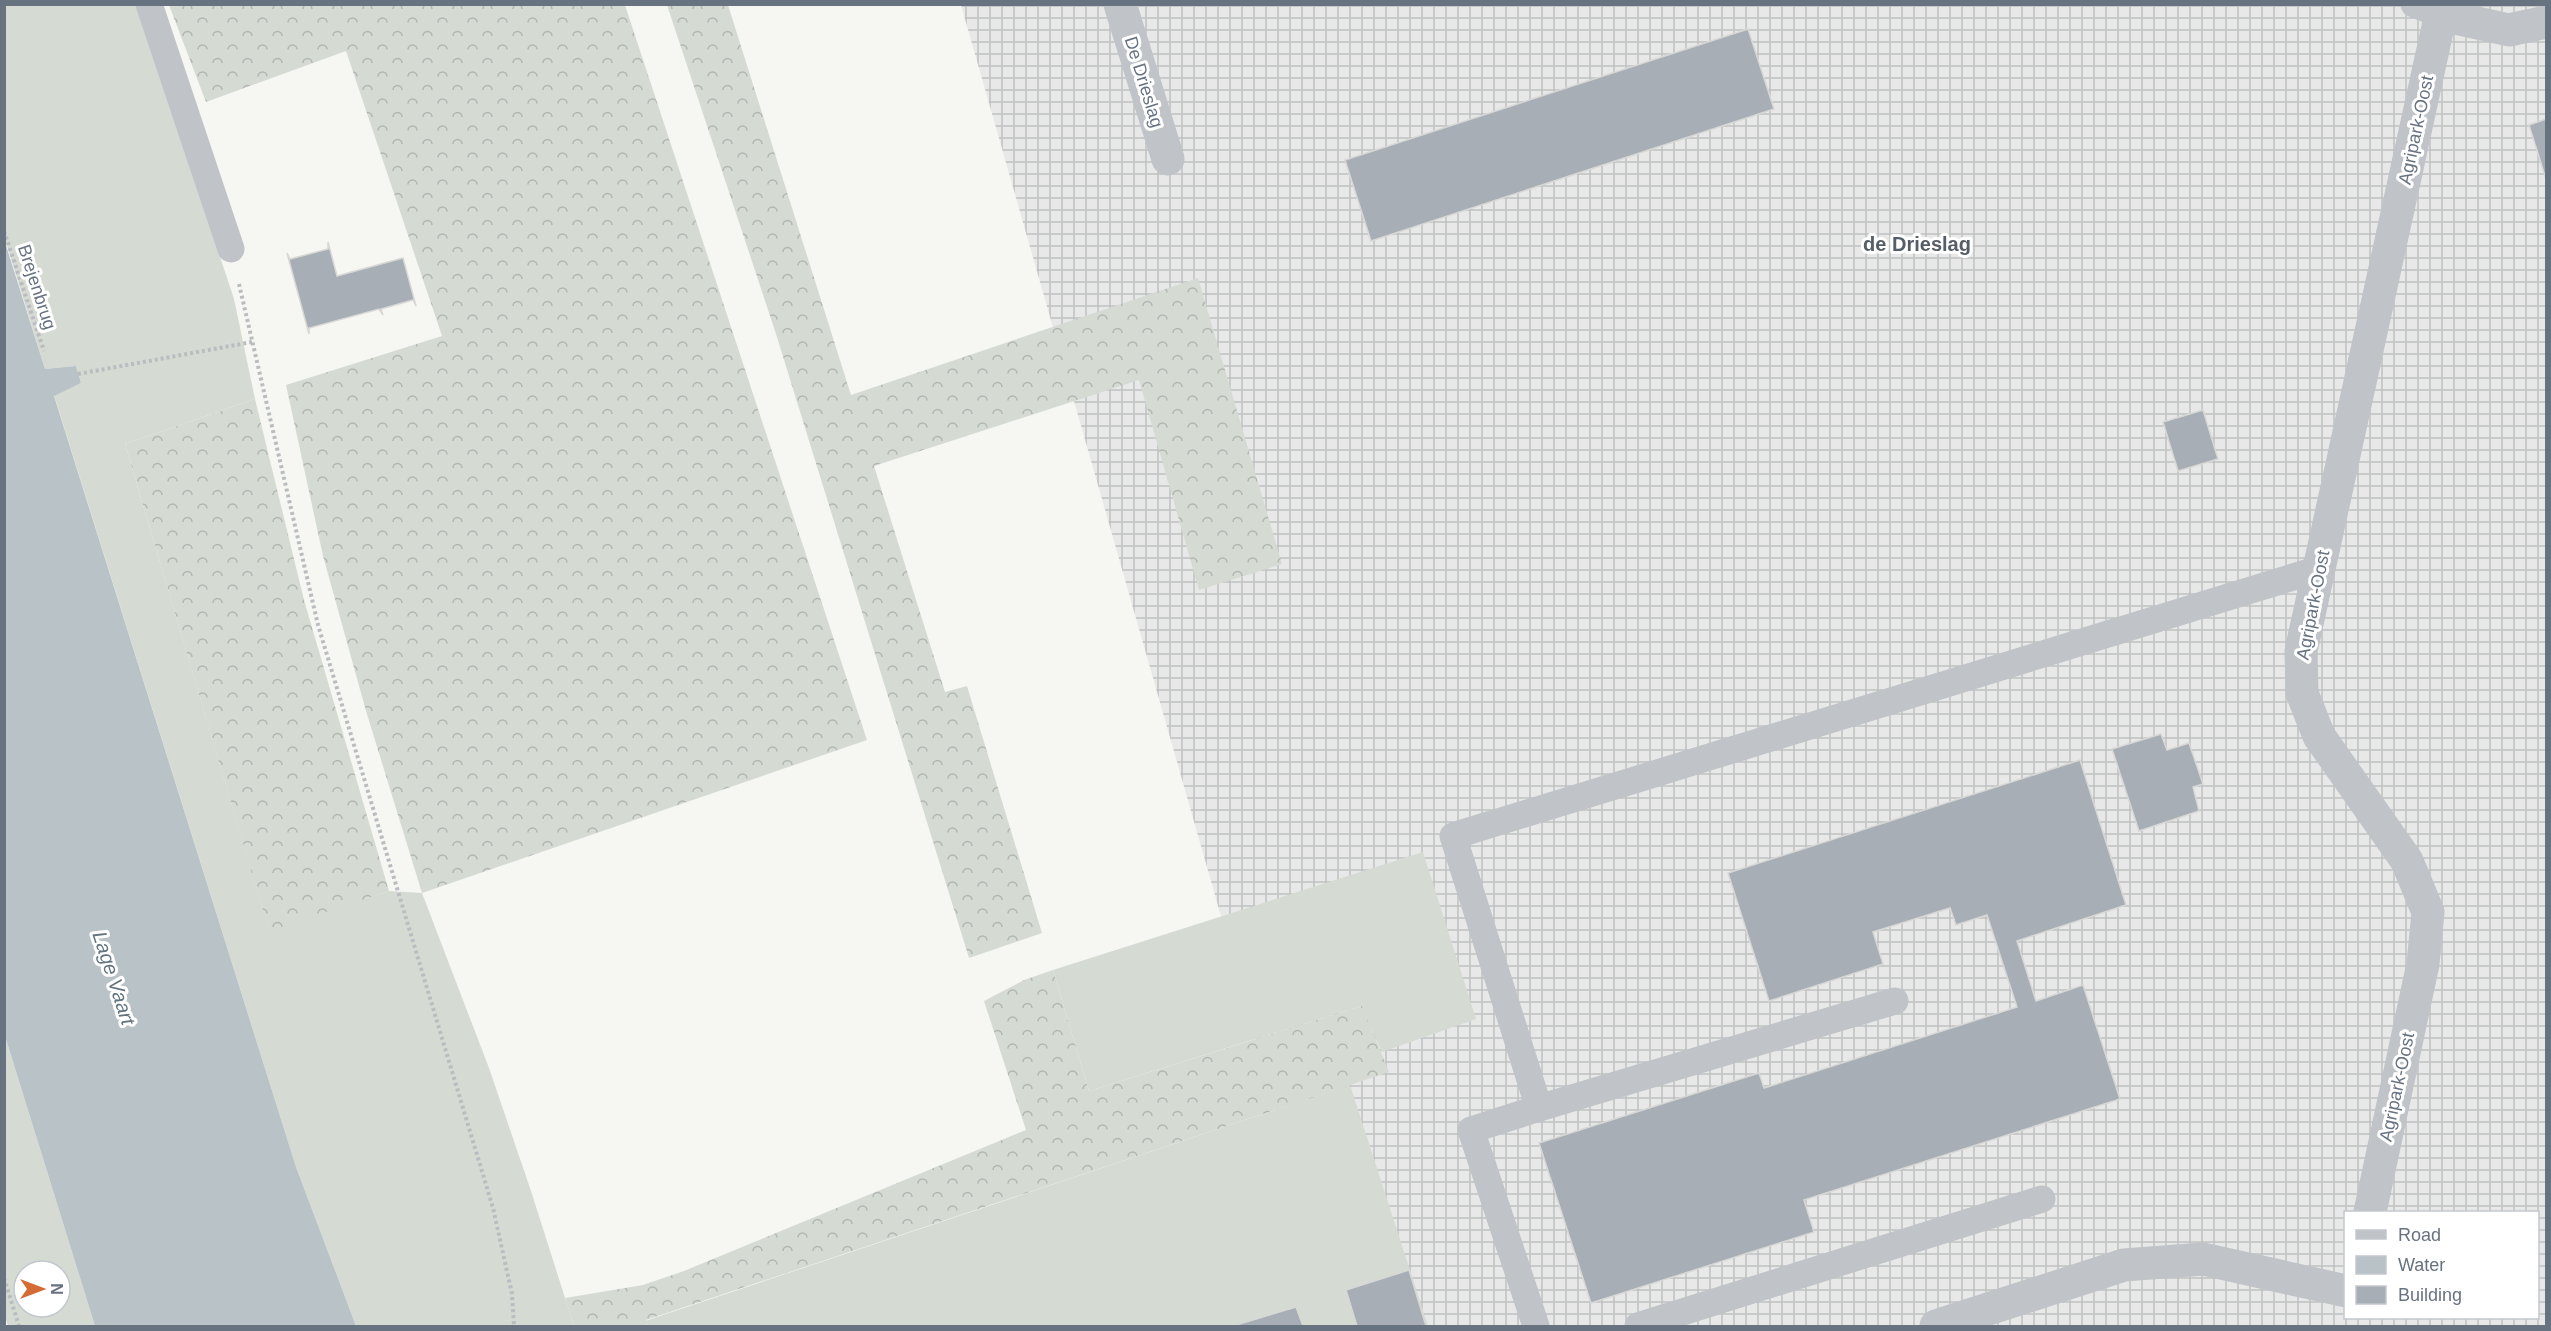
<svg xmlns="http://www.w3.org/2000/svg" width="2551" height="1331" font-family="Helvetica,sans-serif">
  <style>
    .industrial { fill: url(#industrial-grid); fill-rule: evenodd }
    .grass { fill: #d5dbd3; fill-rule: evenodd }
    .forest { fill: url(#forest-crowns) }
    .water { fill: #b9c2c7 }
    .building { fill: #a8aeb5; stroke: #d7d8d6; stroke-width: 1.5 }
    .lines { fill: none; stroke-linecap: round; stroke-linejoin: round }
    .path { stroke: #babcbf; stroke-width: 4; stroke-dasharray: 3 3; stroke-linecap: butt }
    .lane { stroke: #c0c3c7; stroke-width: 27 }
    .street { stroke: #c0c3c7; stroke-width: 33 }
    .labels { text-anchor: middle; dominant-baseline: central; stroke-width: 6; stroke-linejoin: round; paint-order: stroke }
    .street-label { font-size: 18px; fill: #687382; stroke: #fff }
    .neighbourhood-label { font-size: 20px; font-weight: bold; fill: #555d67; stroke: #fff }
    .water-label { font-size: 20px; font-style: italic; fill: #63747e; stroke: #fff }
  </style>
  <defs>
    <pattern id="industrial-grid" width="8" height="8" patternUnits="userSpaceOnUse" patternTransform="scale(1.5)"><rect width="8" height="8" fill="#e7e8e7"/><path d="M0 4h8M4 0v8" fill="none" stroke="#bfc0c1"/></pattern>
    <pattern id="forest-crowns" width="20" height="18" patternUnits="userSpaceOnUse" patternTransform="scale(1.5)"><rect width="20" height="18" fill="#d5dbd3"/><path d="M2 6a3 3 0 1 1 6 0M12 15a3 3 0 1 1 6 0" fill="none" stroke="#b1b6b1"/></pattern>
  </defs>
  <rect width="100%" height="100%" fill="#f6f6f3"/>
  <path class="industrial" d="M961,5H2546V1326H1338ZM2346,1212H2538V1318H2346Z"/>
  <g class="grass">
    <path d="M4,5H137L234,299L255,399L125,444L269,930L389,891L422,893L489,1068L531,1191L574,1326H356L296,1167L54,395L81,383L76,366L45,369L5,239Z"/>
    <path d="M1423,852L1476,1019L1382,1052L1361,1006L1089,1091L1053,970Z"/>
    <path d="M4,1036H5L95,1326H8L4,1314ZM24,1271H60V1307H24Z"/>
    <path d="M1350,1085L1428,1326H648L645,1321Z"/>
  </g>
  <g class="forest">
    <path d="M169,5H625L867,740L422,893L366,711L323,556L286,385L442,336L346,51L206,102Z"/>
    <path d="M667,5H728L851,395L1198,278L1282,564L1199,590L1139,380L874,466L945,692L967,686L1042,933L969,958L776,334Z"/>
    <path d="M255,399L304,600L389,891L269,931L125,444Z"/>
    <path d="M1053,970L1089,1091L1362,1006L1389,1072L646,1320L647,1326H574L565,1298L643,1285L684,1271L1026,1130L984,1001L1024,980Z"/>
  </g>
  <path class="water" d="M4,239L45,369L76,366L81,383L54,396L296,1167L356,1326H95L5,1036Z"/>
  <g class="building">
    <path d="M1748,29L1774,109L1371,241L1345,160Z"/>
    <path d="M2546,119V179L2529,125Z"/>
    <path d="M328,242L337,276L403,258L416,306L413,300L381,309L383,315L379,309L309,328V334L287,253L290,259L328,249Z"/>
    <path d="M2203,410L2218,459L2178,471L2163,422Z"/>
    <path d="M2161,734L2167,750L2189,743L2203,784L2193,787L2199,811L2139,831L2112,749Z"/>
    <path d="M2080,760L2126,905L2017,941L2036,1001L2083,985L2120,1099L1804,1200L1814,1232L1591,1303L1539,1143L1759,1073L1764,1088L2017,1007L1987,915L1956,925L1950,908L1873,932L1883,964L1769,1001L1728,873Z"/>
    <path d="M1409,1270L1426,1326H1357L1346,1290Z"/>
    <path d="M1296,1307L1303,1326H1233Z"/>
  </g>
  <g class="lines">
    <g class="path">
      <path d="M4,231L44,351"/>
      <path d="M239,284L318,625L493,1208L512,1294L514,1326"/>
      <path d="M78,374L252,342"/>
      <path d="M4,1278L19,1326"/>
    </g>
    <g class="lane">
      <path d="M149,4L231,249"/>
      <path d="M2414,4L2441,15"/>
      <path d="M1895,1001L1539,1108L1453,836L2319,569"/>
      <path d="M1536,1326L1471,1130L1539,1108"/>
      <path d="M1638,1326L2042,1199"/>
    </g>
    <g class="street">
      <path d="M1120,4L1168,159"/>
      <path d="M2441,15L2509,30L2546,22"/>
      <path d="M2370,1212L2423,964L2428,912L2407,861L2319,736L2302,693L2301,651L2443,4"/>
      <path d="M1936,1326L2124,1265L2203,1259L2346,1291"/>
    </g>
  </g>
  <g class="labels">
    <g class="street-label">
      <text transform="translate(1144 82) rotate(73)">De Drieslag</text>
      <text transform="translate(2416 130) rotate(-78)">Agripark-Oost</text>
      <text transform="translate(37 287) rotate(72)">Brejenbrug</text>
      <text transform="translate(2313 605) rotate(-79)">Agripark-Oost</text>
      <text transform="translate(2397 1087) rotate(-78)">Agripark-Oost</text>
    </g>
    <g class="neighbourhood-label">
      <text x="1917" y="244">de Drieslag</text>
    </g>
    <g class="water-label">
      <text transform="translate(114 978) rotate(72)">Lage Vaart</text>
    </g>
  </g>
  <rect width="2551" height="1331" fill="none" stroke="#687382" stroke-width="12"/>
  <rect x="2344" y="1211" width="195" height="108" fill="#ffffff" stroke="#c3c7cd" stroke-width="1.5"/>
  <rect x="2356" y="1230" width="30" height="9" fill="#c0c3c7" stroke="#c3c7cd" stroke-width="1.5"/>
  <text x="2398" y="1241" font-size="18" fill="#687382">Road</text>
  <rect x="2356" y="1256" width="30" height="18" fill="#b9c2c7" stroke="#c3c7cd" stroke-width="1.5"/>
  <text x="2398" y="1271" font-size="18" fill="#687382">Water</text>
  <rect x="2356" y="1286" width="30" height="18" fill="#a8aeb5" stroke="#c3c7cd" stroke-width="1.5"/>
  <text x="2398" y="1301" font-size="18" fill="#687382">Building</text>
  <g transform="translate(42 1289) rotate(90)"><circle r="28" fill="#ffffff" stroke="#c3c7cd" stroke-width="1.5"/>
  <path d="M0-4.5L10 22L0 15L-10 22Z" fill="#d46b35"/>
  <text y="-9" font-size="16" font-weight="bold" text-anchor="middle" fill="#687382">N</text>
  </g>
</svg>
